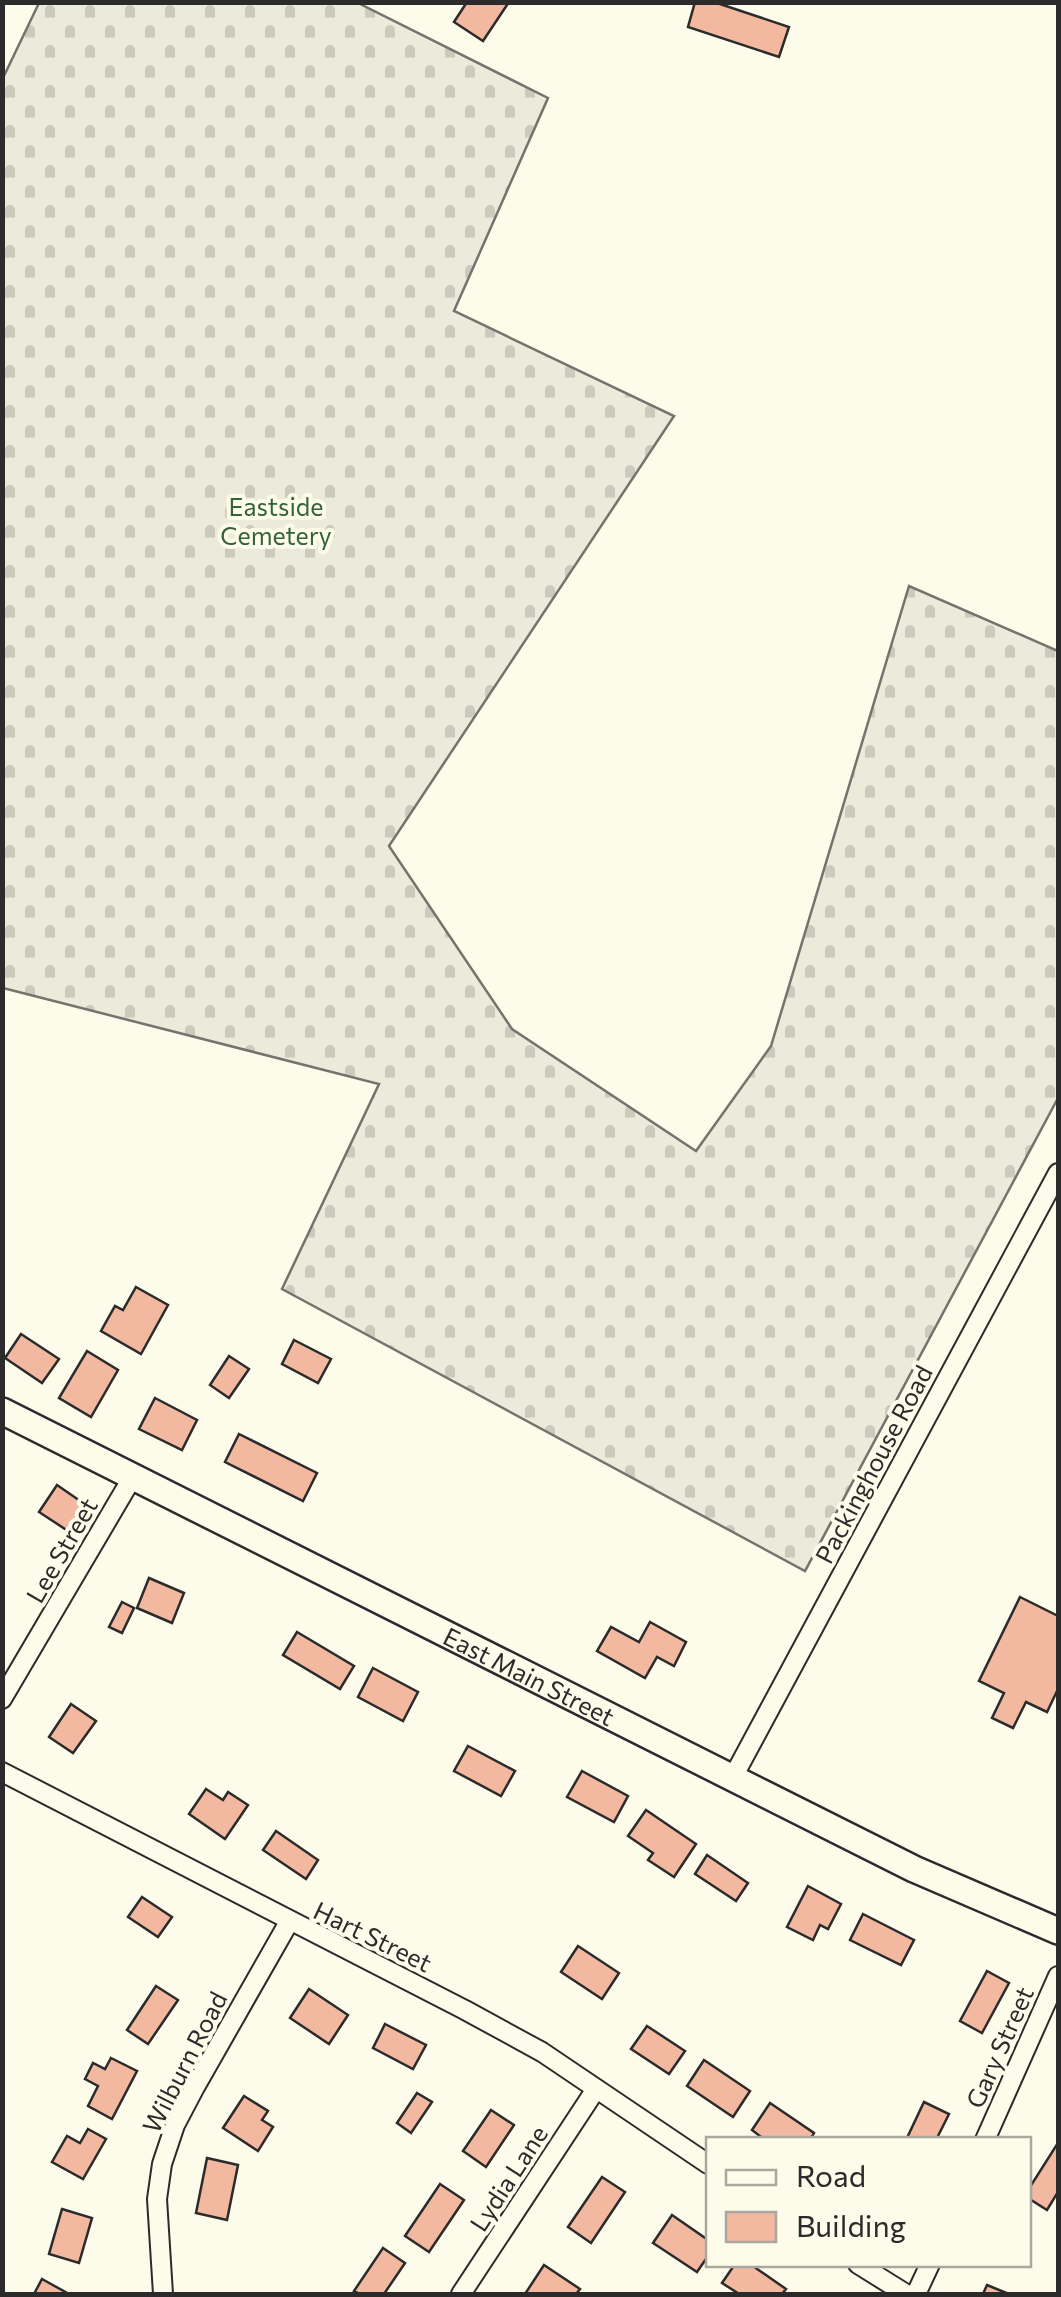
<svg xmlns="http://www.w3.org/2000/svg" width="1061" height="2297" font-family="Commissioner,sans-serif">
  <style>
    .cemetery { fill: url(#cemetery-stones); stroke: #74746e; stroke-width: 2.5 }
    .building { fill: #f2b8a0; stroke: #2b2b2b; stroke-width: 2.5 }
    .lines { fill: none; stroke-linecap: round; stroke-linejoin: round }
    .street-casing { stroke: #2b2b2b; stroke-width: 22 }
    .secondary-casing { stroke: #2b2b2b; stroke-width: 30 }
    .street { stroke: #fdfbea; stroke-width: 18 }
    .secondary { stroke: #fdfbea; stroke-width: 25 }
    .labels { text-anchor: middle; dominant-baseline: central; stroke-width: 8; stroke-linejoin: round; paint-order: stroke }
    .park-label { font-size: 25px; fill: #34623c; stroke: #fdfbea }
    .street-label { font-size: 25px; fill: #2b2b2b; stroke: #fdfbea }
  </style>
  <defs>
    <pattern id="cemetery-stones" width="16" height="16" patternUnits="userSpaceOnUse" patternTransform="scale(2.5)"><rect width="16" height="16" fill="#ecebdb"/><path d="M2 7V4a2 2 0 0 1 4 0v3zM10 15v-3a2 2 0 0 1 4 0v3z" fill="#cbcabc"/></pattern>
  </defs>
  <rect width="100%" height="100%" fill="#fdfbea"/>
  <path class="cemetery" d="M39,3H358L548,98L454,311L674,416L389,846L512,1029L696,1151L771,1046L909,586L1058,651V1098L805,1571L282,1289L379,1084L3,988L2,80Z"/>
  <g class="building">
    <path d="M467,2H509L483,41L454,22Z"/>
    <path d="M695,2H714L789,27L779,57L688,27Z"/>
    <path d="M136,1287L168,1305L141,1354L101,1331L115,1306L123,1310Z"/>
    <path d="M21,1334L59,1359L42,1383L5,1358Z"/>
    <path d="M294,1340L331,1359L318,1383L282,1364Z"/>
    <path d="M87,1351L118,1370L91,1417L59,1398Z"/>
    <path d="M229,1356L249,1369L229,1398L210,1385Z"/>
    <path d="M155,1398L197,1420L182,1450L139,1429Z"/>
    <path d="M239,1434L317,1473L303,1501L225,1462Z"/>
    <path d="M57,1485L86,1505L68,1531L39,1512Z"/>
    <path d="M149,1578L184,1593L172,1623L137,1608Z"/>
    <path d="M1020,1597L1058,1616V1689L1047,1712L1026,1702L1013,1728L992,1718L1004,1693L979,1681Z"/>
    <path d="M122,1602L134,1608L122,1633L109,1627Z"/>
    <path d="M650,1622L686,1642L674,1666L657,1657L645,1678L597,1651L611,1627L639,1642Z"/>
    <path d="M297,1632L354,1666L340,1689L283,1655Z"/>
    <path d="M373,1668L418,1692L403,1721L358,1697Z"/>
    <path d="M71,1704L96,1721L73,1753L49,1737Z"/>
    <path d="M468,1746L515,1771L501,1796L454,1771Z"/>
    <path d="M582,1771L628,1796L614,1822L567,1797Z"/>
    <path d="M206,1789L223,1800L228,1792L248,1805L225,1839L189,1814Z"/>
    <path d="M646,1810L696,1844L674,1877L648,1860L653,1853L628,1836Z"/>
    <path d="M276,1831L318,1860L306,1879L263,1850Z"/>
    <path d="M707,1855L748,1883L736,1901L695,1874Z"/>
    <path d="M808,1886L841,1904L828,1929L820,1925L813,1940L787,1927Z"/>
    <path d="M142,1897L172,1917L158,1937L128,1917Z"/>
    <path d="M863,1914L914,1940L901,1965L850,1940Z"/>
    <path d="M578,1946L619,1973L602,1999L561,1972Z"/>
    <path d="M987,1971L1009,1983L982,2033L960,2021Z"/>
    <path d="M156,1986L178,2000L148,2044L127,2030Z"/>
    <path d="M309,1989L348,2015L329,2044L290,2018Z"/>
    <path d="M385,2024L426,2045L413,2069L373,2048Z"/>
    <path d="M647,2026L685,2051L669,2074L631,2049Z"/>
    <path d="M111,2058L137,2071L112,2119L88,2106L98,2086L85,2079L93,2063L105,2069Z"/>
    <path d="M704,2060L750,2091L733,2117L687,2086Z"/>
    <path d="M417,2093L432,2102L411,2133L397,2123Z"/>
    <path d="M244,2096L268,2111L262,2120L273,2127L258,2151L223,2128Z"/>
    <path d="M924,2102L949,2114L936,2140H906Z"/>
    <path d="M770,2103L814,2133L810,2140H765L752,2130Z"/>
    <path d="M491,2110L514,2125L486,2167L463,2151Z"/>
    <path d="M88,2129L106,2139L83,2179L52,2162L67,2136L80,2143Z"/>
    <path d="M1056,2146L1058,2148V2192L1047,2210L1028,2198V2190Z"/>
    <path d="M207,2158L238,2165L227,2220L196,2213Z"/>
    <path d="M602,2177L625,2192L591,2243L568,2227Z"/>
    <path d="M440,2184L464,2200L429,2252L405,2236Z"/>
    <path d="M62,2209L92,2218L79,2263L49,2254Z"/>
    <path d="M672,2215L708,2240V2256L697,2272L653,2243Z"/>
    <path d="M383,2248L405,2263L384,2294H360L354,2291Z"/>
    <path d="M735,2264H750L786,2289L782,2294H734L736,2292L722,2283Z"/>
    <path d="M544,2265L580,2289L576,2294H525Z"/>
    <path d="M42,2279L69,2294H34Z"/>
    <path d="M987,2285L1009,2294H983Z"/>
  </g>
  <g class="lines">
    <defs>
      <g id="street">
        <path d="M2,1699L132,1478"/>
        <path d="M2,1772L465,2010L542,2052L708,2164"/>
        <path d="M732,1779L1058,1173"/>
        <path d="M985,2140L1058,1976"/>
        <path d="M858,2264L906,2294"/>
        <path d="M163,2294L157,2199L162,2164L175,2125L195,2087L289,1922"/>
        <path d="M461,2294L596,2089"/>
        <path d="M916,2294L930,2264"/>
      </g>
      <g id="secondary">
        <path id="s1" d="M2,1411L914,1869L1058,1931"/>
      </g>
    </defs>
    <use href="#street" class="street-casing"/>
    <use href="#secondary" class="secondary-casing"/>
    <use href="#street" class="street"/>
    <use href="#secondary" class="secondary"/>
  </g>
  <g class="labels">
    <g class="park-label">
      <text x="276" y="506">Eastside<tspan x="276" dy="29">Cemetery</tspan></text>
    </g>
    <g class="street-label">
      <text transform="translate(873 1464) rotate(-62)">Packinghouse Road</text>
      <text transform="translate(61 1550) rotate(-60)">Lee Street</text>
      <text stroke="none"><textPath href="#s1" startOffset="590">East Main Street</textPath></text>
      <text transform="translate(373 1936) rotate(26)">Hart Street</text>
      <text transform="translate(999 2047) rotate(-66)">Gary Street</text>
      <text transform="translate(184 2062) rotate(-63)">Wilburn Road</text>
      <text transform="translate(508 2178) rotate(-57)">Lydia Lane</text>
    </g>
  </g>
  <rect width="1061" height="2297" fill="none" stroke="#2b2b2b" stroke-width="10"/>
  <rect x="706" y="2137" width="325" height="130" fill="#fdfbea" stroke="#a9a89e" stroke-width="2.5"/>
  <rect x="726" y="2170" width="50" height="15" fill="#fdfbea" stroke="#a9a89e" stroke-width="2.5"/>
  <text x="796" y="2187" font-size="30" fill="#2b2b2b">Road</text>
  <rect x="726" y="2212" width="50" height="30" fill="#f2b8a0" stroke="#a9a89e" stroke-width="2.5"/>
  <text x="796" y="2237" font-size="30" fill="#2b2b2b">Building</text>
</svg>
